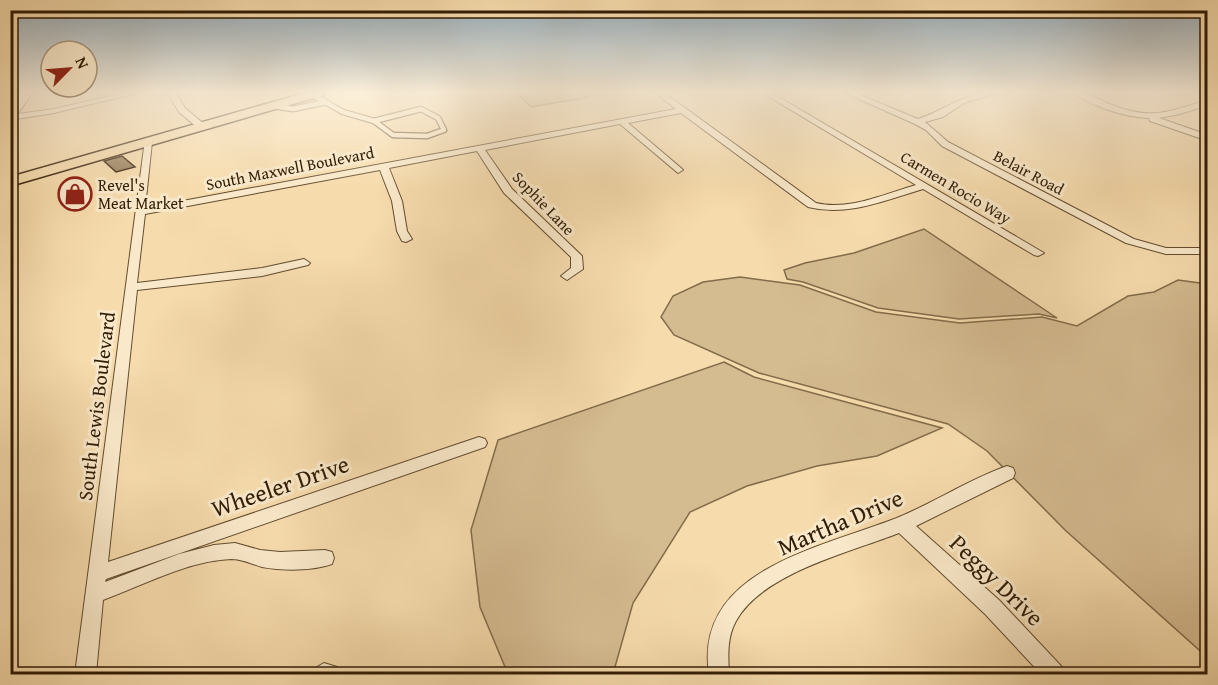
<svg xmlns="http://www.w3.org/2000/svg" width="1218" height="685" font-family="'Gentium Book Plus',serif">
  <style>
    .green { fill: #d5bb90; stroke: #836c4a; stroke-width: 1.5 }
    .building { fill: #977f5c; stroke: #311c05; stroke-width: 1.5 }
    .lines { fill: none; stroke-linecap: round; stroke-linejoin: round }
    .lane-casing { stroke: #624c2f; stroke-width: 7 }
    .street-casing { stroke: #624c2f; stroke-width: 2 }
    .secondary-casing { stroke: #311c05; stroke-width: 2 }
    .primary-casing { stroke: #311c05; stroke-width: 3 }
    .lane { stroke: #f9e8c9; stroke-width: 4.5 }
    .street { fill: #f9e8c9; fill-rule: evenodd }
    .secondary { fill: #f9e8c9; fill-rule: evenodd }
    .primary { fill: #f6dbac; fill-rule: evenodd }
    .labels { text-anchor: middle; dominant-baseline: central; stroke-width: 6; stroke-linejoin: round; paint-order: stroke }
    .far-street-label { font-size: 16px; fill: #311c05; stroke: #f9e8c9 }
    .far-poi-label { font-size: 16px; fill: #311c05; stroke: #f9e8c9; text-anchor: start }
    .street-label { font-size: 20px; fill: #311c05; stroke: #f9e8c9 }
    .near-street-label { font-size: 24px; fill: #311c05; stroke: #f9e8c9 }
  </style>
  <rect width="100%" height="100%" fill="#f6dbac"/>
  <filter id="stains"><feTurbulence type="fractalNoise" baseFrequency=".00333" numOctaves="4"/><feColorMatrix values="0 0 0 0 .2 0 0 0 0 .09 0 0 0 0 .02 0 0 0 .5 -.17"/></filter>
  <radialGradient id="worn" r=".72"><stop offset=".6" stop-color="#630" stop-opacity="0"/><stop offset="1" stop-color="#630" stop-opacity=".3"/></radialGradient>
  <g class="green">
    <path d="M516,92H580L589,97L531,107Z"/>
    <path d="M924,229L1057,318L1039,314L959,319L878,308L803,282L787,279L784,270L805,263L854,253Z"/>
    <path d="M740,277L800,285L876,312L960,323L1042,317L1077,326L1128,296L1154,292L1178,280L1207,284V657L1065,530L987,451L948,424L759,373L674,335L661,317L673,296L703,282Z"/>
    <path d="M724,362L754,377L942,428L877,456L817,466L747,486L690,512L633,603L613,674H505V667L480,607L471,530L498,440Z"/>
  </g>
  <path class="building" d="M122,156L135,167L116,172L104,161Z"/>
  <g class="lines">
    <defs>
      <g id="lane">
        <path d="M311,94L343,112L374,121"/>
        <path d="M273,106L293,109L326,102"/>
        <path d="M421,109L438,118L444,130L427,136L393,135L374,121Z"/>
      </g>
      <g id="street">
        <path d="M128,92H141L54,113L10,120V115L54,109Z"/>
        <path d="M167,92H175L185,108L205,125V129H199L179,112Z"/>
        <path d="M654,92H663L816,203C849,211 884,194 916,185L761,92H770L1044,253L1038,256L1034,255L923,189C885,200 848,217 808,207L681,113L628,123L681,168L683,170L678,173L620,124L485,150L512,189L582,256L583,269L567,280L561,276L571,268V257L504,193L477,151L389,168L402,201L407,231L412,239L406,242L402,241L397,231L392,201L380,170L145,214L137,283L262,268L304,259L310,263L308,265L262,276L137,290L108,562L479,437L485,439L487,443L485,447L106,579L105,582L179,554L214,545L235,543L260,550L280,552L325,550L332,552L334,558L332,564C312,571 283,571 262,567C252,564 242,559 231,559C187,561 144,585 103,600L96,674H75L145,140L152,142L145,208L676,109Z"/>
        <path d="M843,92H853L918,119C949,109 963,92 999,92L964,103L943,117L925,122L948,142L1134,239L1166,248H1208V254H1166L1126,243L942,146L926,130L915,124Z"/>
        <path d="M1073,92C1087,91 1099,100 1112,105C1153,121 1169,111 1208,100V105L1180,114L1159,118L1208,135V141L1150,121L1149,118C1125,117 1092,107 1073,92Z"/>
        <path d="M1007,466L1013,468L1015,473L1013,478L916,526L999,600L1062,667L1065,674H1041L985,614L899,533C851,552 762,573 736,621C727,637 728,656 729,674H709C693,568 826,547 899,517C935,502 970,479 1007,466Z"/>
        <path d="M324,663L337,667L340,674H314L317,667Z"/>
      </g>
      <path id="secondary" d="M21,92H33L14,119H10V107Z"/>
      <path id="primary" d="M308,92H326L324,95L10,186V177Z"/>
    </defs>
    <use href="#lane" class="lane-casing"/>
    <use href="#street" class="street-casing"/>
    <use href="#secondary" class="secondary-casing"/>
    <use href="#primary" class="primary-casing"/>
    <use href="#lane" class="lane"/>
    <use href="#street" class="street"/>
    <use href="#secondary" class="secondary"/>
    <use href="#primary" class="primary"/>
  </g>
  <linearGradient id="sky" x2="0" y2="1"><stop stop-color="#93aab9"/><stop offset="0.49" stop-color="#fbefda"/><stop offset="1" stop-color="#fbefda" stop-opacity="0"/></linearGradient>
  <rect width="1218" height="188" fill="url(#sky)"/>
  <defs>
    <symbol id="shop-ring" viewBox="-11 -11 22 22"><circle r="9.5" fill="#f9e8c9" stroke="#8f2418" stroke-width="1.5"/><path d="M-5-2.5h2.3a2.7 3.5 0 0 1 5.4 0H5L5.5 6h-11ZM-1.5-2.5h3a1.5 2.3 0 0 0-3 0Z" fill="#8f2418"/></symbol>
  </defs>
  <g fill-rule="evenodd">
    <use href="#shop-ring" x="56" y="175" width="38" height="38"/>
  </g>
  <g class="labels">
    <g class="far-street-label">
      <text transform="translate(290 168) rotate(-11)">South Maxwell Boulevard</text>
      <text transform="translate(1029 172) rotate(28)">Belair Road</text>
      <text transform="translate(956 187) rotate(31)">Carmen Rocio Way</text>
      <text transform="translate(544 203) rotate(46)">Sophie Lane</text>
    </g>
    <g class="far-poi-label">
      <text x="98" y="185">Revel's<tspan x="98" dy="18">Meat Market</tspan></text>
    </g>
    <g class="street-label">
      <text transform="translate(96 406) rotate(-83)">South Lewis Boulevard</text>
    </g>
    <g class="near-street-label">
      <text transform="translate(280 486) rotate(-19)">Wheeler Drive</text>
      <text transform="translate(840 522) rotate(-23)">Martha Drive</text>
      <text transform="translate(997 580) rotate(44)">Peggy Drive</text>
    </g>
  </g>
  <rect width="1218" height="685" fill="none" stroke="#f6dbac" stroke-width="36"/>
  <rect x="12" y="12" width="1194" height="661" fill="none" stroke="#311c05" stroke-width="3"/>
  <rect x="18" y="18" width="1182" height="649" fill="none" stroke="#311c05" stroke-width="1.5"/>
  <g transform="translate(69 69) rotate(65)"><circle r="28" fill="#f9e8c9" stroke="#a9967b" stroke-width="1.5"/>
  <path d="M0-4.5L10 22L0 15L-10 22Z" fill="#8f2418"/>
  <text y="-9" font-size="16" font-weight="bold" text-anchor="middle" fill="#311c05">N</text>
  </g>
  <rect width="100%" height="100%" filter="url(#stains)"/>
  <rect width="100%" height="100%" fill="url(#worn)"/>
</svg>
